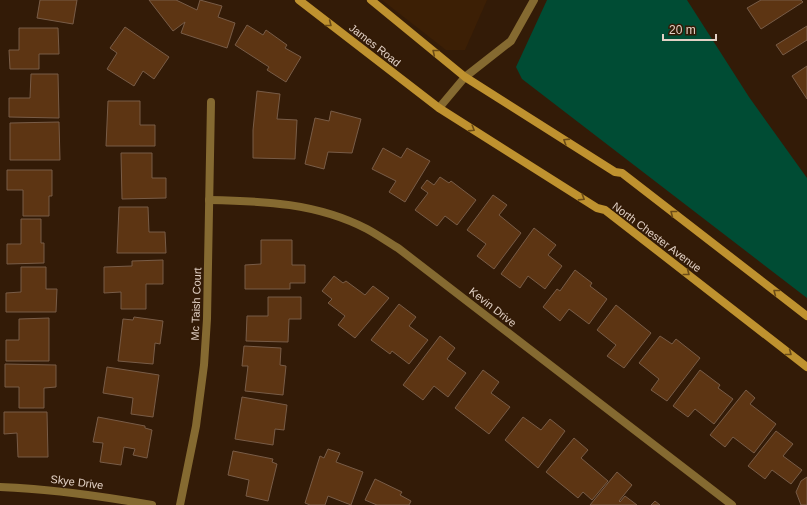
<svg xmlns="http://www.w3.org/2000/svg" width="807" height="505" font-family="Helvetica,sans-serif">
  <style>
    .built { fill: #3c1f05 }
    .green { fill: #004c34 }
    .building { fill: #5d3513; stroke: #785c47 }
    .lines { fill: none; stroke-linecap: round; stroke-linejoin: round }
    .minor { stroke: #856a31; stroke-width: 8 }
    .secondary { stroke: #bf922f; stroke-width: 8 }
    .oneway { stroke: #6b4b17 }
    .labels { text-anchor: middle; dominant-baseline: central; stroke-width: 3; stroke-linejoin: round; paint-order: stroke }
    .street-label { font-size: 11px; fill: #e2d1c5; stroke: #331b07 }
  </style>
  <rect width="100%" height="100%" fill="#331b07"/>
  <path class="built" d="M382,0H487L465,50H446Z"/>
  <path class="green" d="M547,0H687L749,97L807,178V298L522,79L516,67Z"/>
  <g class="building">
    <path d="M40,0H77L73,24L37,18Z"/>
    <path d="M149,0H176L197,10L200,0L222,6L218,17L235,23L227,48L181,33L185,22L173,31Z"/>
    <path d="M761,0H801L803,2L761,29L747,8Z"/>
    <path d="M247,25L263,35L266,30L287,45L285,48L301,57L286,82L267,70L269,67L235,45Z"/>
    <path d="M807,26V40L783,55L776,45Z"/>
    <path d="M125,27L169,57L154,79L143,71L134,86L107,69L117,53L110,48Z"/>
    <path d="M19,28H58L59,54H39V69H10L9,50H19Z"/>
    <path d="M807,66V99L792,76Z"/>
    <path d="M31,74H58L59,118L9,117V98H30Z"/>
    <path d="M257,91L280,94L277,119L297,120L295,159L253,158V130Z"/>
    <path d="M108,101H140V125H155V146H106Z"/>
    <path d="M331,111L361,119L352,153L328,152L324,169L305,164L315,118L329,121Z"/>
    <path d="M59,122L60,160H10V123Z"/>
    <path d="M383,148L401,158L407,148L430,161L405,202L389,192L396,181L372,169Z"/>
    <path d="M121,153H152V178H166V198L122,199Z"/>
    <path d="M7,170H52V196H49V216H23V190H7Z"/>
    <path d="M440,177L449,183L451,181L476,200L457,225L445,216L437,226L415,210L428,193L421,188L427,180L434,185Z"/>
    <path d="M493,195L507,205L499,215L521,233L494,269L477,256L486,244L467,230Z"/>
    <path d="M119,207H148L149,232H165L166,253H117Z"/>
    <path d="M21,219H41V243H44V263L7,264V244H21Z"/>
    <path d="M534,228L556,245L548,255L562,266L545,289L528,276L520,288L501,274Z"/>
    <path d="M261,240H292V265H305V283H290V289H245V265L261,264Z"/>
    <path d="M163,260V284H146V309H121V292L104,293V267L132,266V261Z"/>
    <path d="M21,267H46V289H57L56,312H6V293L21,292Z"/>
    <path d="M575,270L592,283L590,286L607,299L589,324L569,309L560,321L543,307L557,289L560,291Z"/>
    <path d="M334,276L343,283L346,281L365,295L373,286L389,298L355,338L338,325L345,316L328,303L332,299L322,291Z"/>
    <path d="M268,297H301V319H289L288,342L246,341L247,316H268Z"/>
    <path d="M399,304L416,317L409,326L428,340L409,364L392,351L390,354L371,340Z"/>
    <path d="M616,305L651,333L624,368L607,356L616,345L597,330Z"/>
    <path d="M134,317L163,321L160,344L155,343L153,364L118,361L123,319L133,320Z"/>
    <path d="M49,318V361H6V340H19V319Z"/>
    <path d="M440,336L455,348L447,359L466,373L448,397L434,386L423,400L403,385Z"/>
    <path d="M660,336L672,344L676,339L700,358L667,401L651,390L659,379L639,363Z"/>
    <path d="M244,346L281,348L280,365L286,366L283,395L245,391L248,366H242Z"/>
    <path d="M5,364L56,365V387L44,388V408H19V387H5Z"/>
    <path d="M107,367L159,375L153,417L131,414L133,398L103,393Z"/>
    <path d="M483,370L499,382L491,393L510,407L489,434L455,408Z"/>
    <path d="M700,370L720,385L718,388L733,399L714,424L695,409L688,417L673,406Z"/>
    <path d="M746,390L755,398L750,404L776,424L754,453L733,437L725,447L710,435Z"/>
    <path d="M242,397L287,405L284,430L275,429L273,445L235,439Z"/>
    <path d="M4,412H47L48,457H18L17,433L4,434Z"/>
    <path d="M98,417L145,426V428L152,430L147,458L133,455L135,449L124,447L121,465L100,462L103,443L93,442Z"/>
    <path d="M523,417L541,430L550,419L565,431L538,468L505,440Z"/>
    <path d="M776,431L793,444L783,456L802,470L791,484L772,470L765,479L748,466Z"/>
    <path d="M574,438L588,450L581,458L608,481L592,500L583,492L578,498L546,472Z"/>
    <path d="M328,449L340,453L336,462L363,472L351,505L328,496L325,505H310L305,503L320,456L324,458Z"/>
    <path d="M233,451L273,459L272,462L277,464L268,501L246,496L249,480L228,475Z"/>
    <path d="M617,472L632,485L619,501L620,502L625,496L637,505H590Z"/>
    <path d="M807,477V505H801L796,492L801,481Z"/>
    <path d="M375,479L402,492L400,495L411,501L409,505H377L365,500Z"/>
    <path d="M655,501L660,505H651Z"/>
  </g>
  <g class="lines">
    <g class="minor">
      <path d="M439,108L465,77L511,41L534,0"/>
      <path d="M209,200C264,201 317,203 367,229C378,235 388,242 398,248L732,505"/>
      <path d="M0,487C51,489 101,496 152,505"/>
      <path d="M180,505L196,426L204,365L207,319L211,102"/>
    </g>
    <g class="secondary">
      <path d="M299,0L439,108L597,208L605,210L807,367"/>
      <path d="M371,0L465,77L615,172L622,173L807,316"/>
    </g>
  </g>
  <defs><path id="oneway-chevron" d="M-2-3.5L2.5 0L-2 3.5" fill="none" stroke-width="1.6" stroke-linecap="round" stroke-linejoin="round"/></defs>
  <g class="oneway">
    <use href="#oneway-chevron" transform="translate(329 24) rotate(38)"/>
    <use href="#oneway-chevron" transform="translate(435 52) rotate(-141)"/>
    <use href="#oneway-chevron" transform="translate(472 129) rotate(32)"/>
    <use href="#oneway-chevron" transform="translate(566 141) rotate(-148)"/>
    <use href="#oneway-chevron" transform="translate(582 198) rotate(32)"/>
    <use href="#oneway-chevron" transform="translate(673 213) rotate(-142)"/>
    <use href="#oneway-chevron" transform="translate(687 273) rotate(38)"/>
    <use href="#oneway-chevron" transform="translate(776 292) rotate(-142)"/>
    <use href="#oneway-chevron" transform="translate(789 353) rotate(38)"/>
  </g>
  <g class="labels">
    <g class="street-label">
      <text transform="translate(375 45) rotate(38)">James Road</text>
      <text transform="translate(657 237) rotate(37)">North Chester Avenue</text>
      <text transform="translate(196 304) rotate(-88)">Mc Taish Court</text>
      <text transform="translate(493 307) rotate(38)">Kevin Drive</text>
      <text transform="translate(77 482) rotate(7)">Skye Drive</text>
    </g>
  </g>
  <path d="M663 34v6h53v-6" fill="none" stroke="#e2d1c5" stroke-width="2"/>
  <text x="669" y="34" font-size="12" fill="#e2d1c5" stroke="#331b07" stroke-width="3" paint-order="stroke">20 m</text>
</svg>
